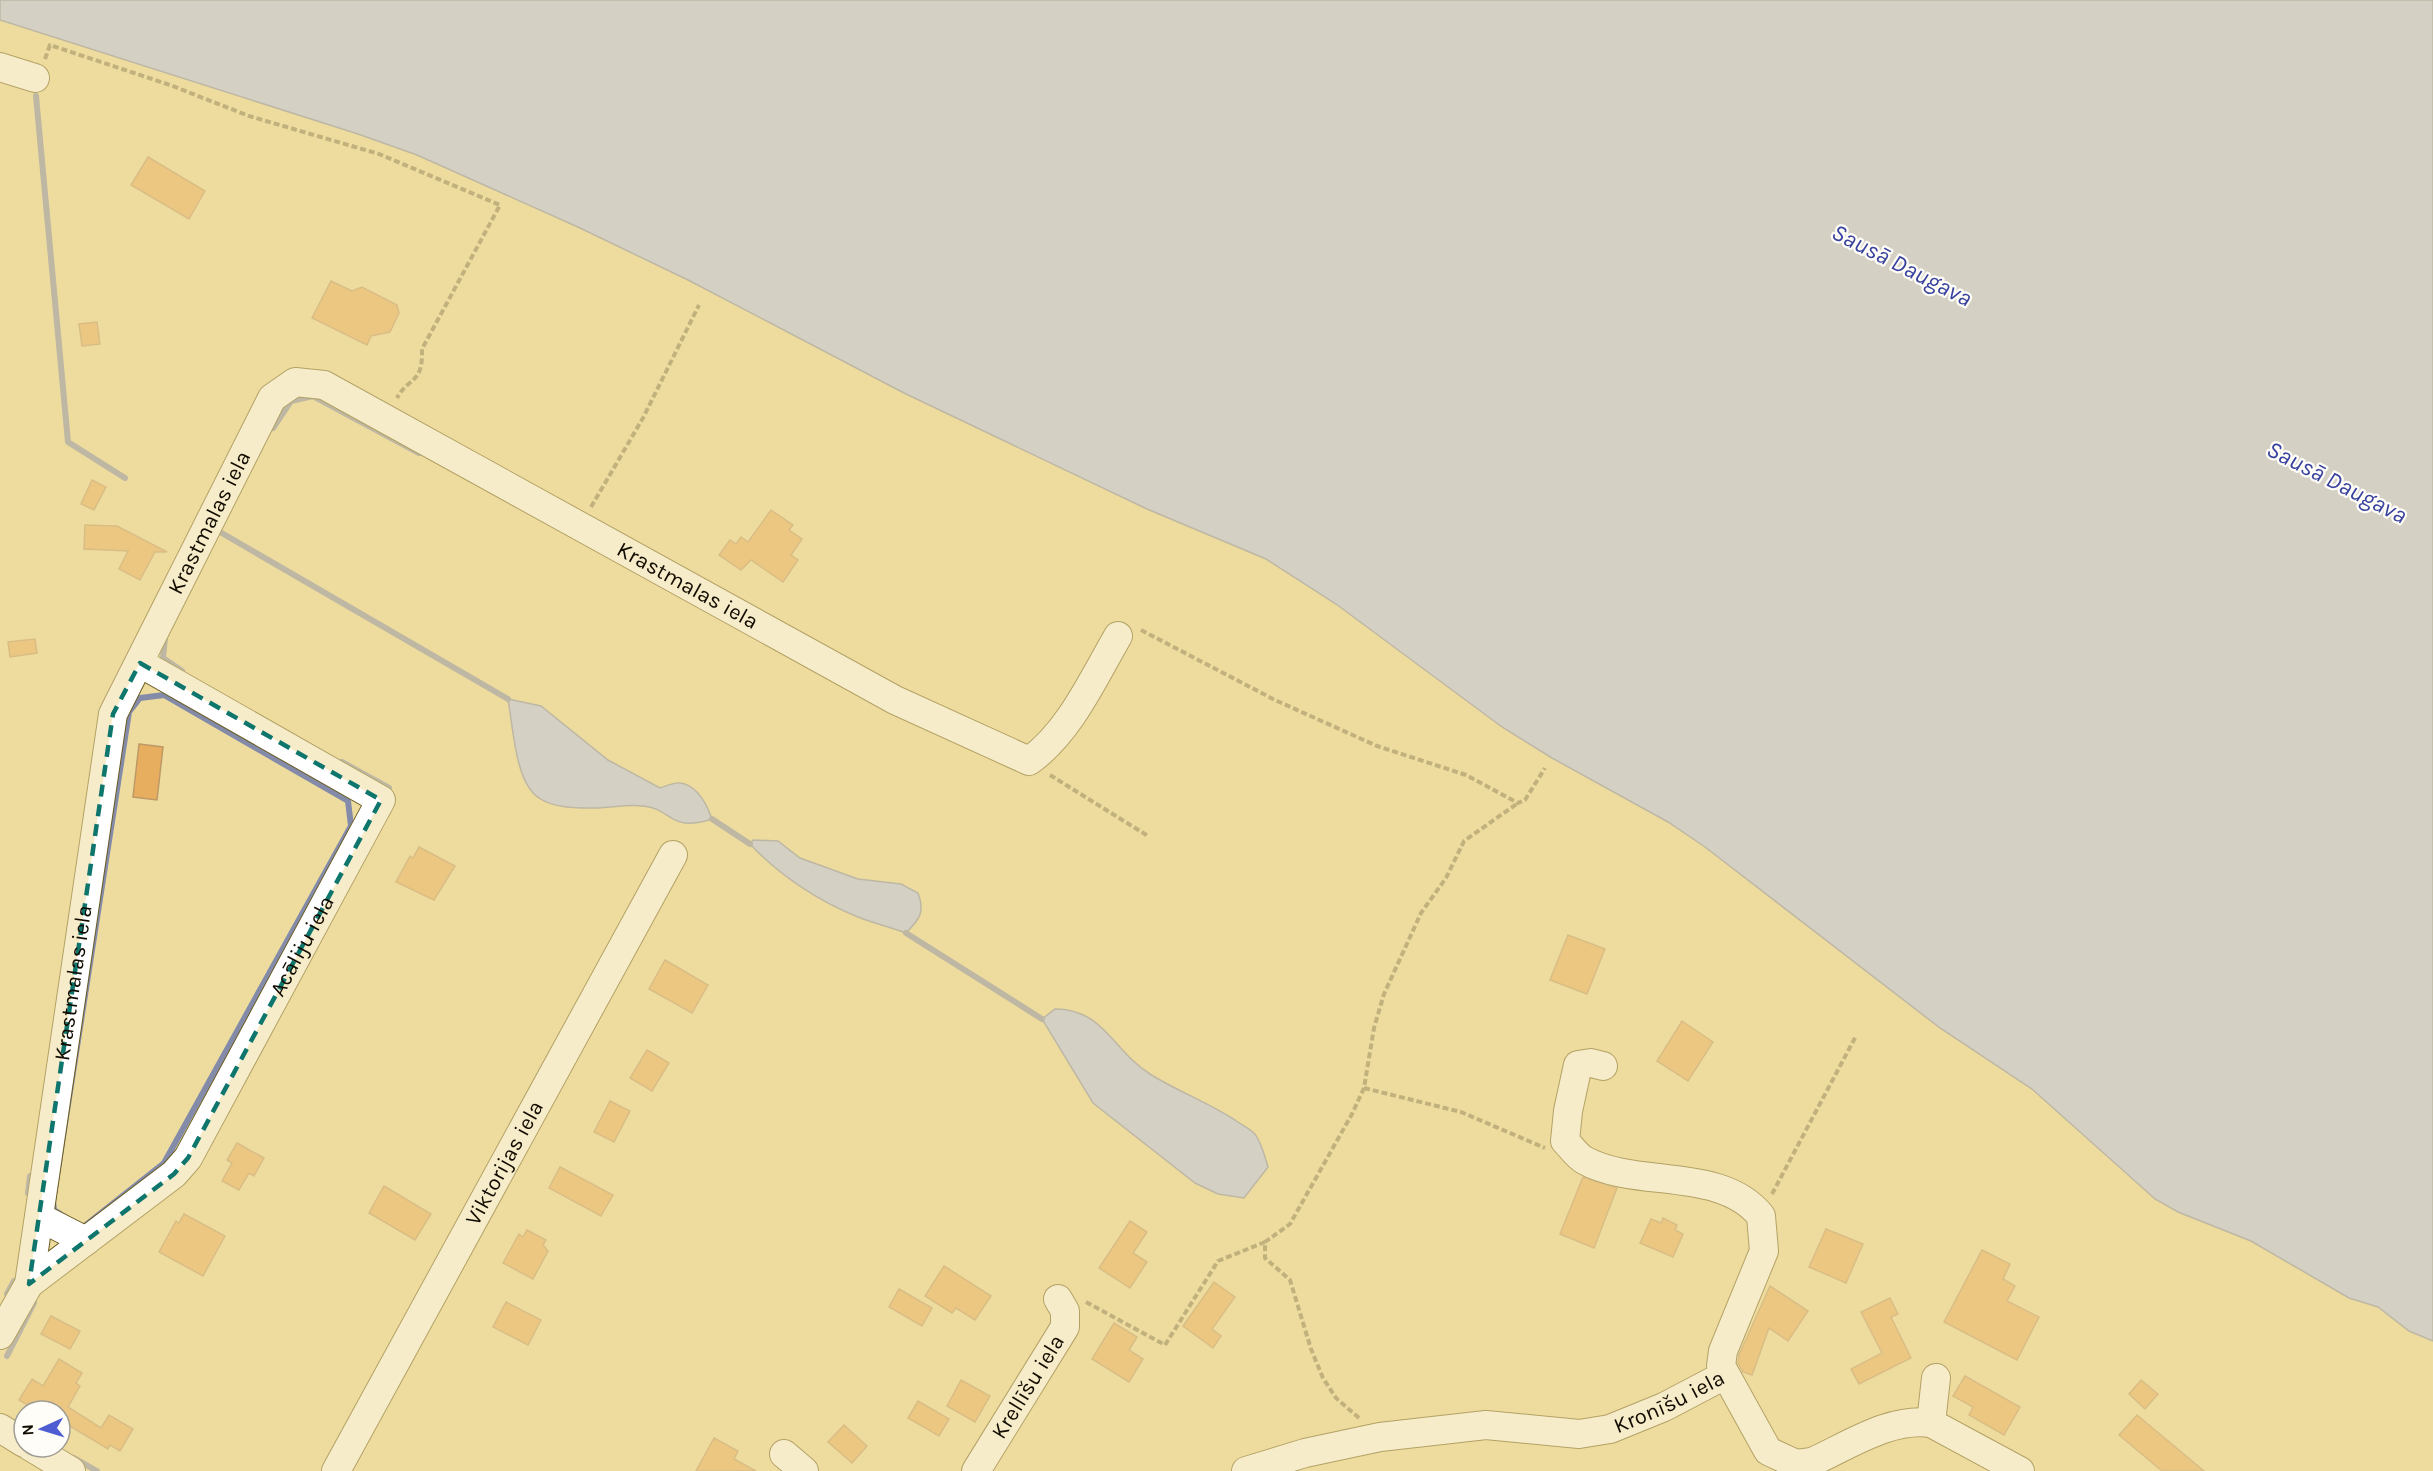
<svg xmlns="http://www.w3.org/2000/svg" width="2433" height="1471" font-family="Karla,sans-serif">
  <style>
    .water { fill: #b4c1f2; stroke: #838ba9; stroke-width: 1.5 }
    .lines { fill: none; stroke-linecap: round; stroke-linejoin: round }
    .stream { stroke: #838ba9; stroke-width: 6 }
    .building { fill: #e7ae5f; stroke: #be9866; stroke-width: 1.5 }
    .minor-casing { stroke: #6b5b20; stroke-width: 30 }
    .path { stroke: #887c56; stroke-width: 4; stroke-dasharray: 6 3; stroke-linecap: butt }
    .minor { stroke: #fff; stroke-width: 28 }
    .marked { fill: none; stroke: #0f766e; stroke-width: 4.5; stroke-dasharray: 12 8; stroke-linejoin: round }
    .labels { text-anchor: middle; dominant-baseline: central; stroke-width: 4.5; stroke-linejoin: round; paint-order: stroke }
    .street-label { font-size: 22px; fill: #120c00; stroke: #fffdf7 }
    .water-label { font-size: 24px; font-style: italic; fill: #39439f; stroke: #fffdf7 }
  </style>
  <rect width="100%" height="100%" fill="#eedc9f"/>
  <g class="water">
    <path d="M0,0H2433V1341L2409,1331L2378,1307L2349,1298L2251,1241L2178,1212L2155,1199L2032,1089L1940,1028L1705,847L1668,822L1552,758L1502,727L1336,604L1266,559L1147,509L904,393L690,281L580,228L417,155L358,134L0,20Z"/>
    <path d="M508,699L541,706L608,760L660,788C666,786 675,782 680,783C698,785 707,805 712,819C669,833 673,809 643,806C625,804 611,808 593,808C576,808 553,808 539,798C515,783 513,726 508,699Z"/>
    <path d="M753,840L778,841L800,858L858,879L901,884L918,893C925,912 920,919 906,933C890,927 873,923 858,917C818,901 779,875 750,844Z"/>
    <path d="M1055,1009C1104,1009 1113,1051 1150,1074C1177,1091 1207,1102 1235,1120C1240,1124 1249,1128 1254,1133C1261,1141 1265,1157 1268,1167L1244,1198L1218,1194L1195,1183L1093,1103L1042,1019Z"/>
  </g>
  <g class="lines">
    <g class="stream">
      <path d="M36,96L68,442L125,478"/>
      <path d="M273,428L291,401L313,396L419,453"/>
      <path d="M220,532L508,699"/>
      <path d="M165,638L163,658L182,671"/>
      <path d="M164,695L348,801L351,826L164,1163L82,1228L54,1210L53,1201L129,712L140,698Z"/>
      <path d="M342,762L389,788"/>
      <path d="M712,819L750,844"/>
      <path d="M906,933L1042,1019"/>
      <path d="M28,1193L30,1176"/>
      <path d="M7,1294L14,1281"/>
      <path d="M7,1356L34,1303"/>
      <path d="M74,1458L97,1471"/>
    </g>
  </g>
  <g class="building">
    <path d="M148,157L205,191L189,219L131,185Z"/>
    <path d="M331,281L352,291L362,287L397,305L399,313L390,332L371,336L367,345L312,318Z"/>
    <path d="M97,322L100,344L82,346L79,324Z"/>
    <path d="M92,480L106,487L94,510L81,504Z"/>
    <path d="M771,510L793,525L789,530L802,539L791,555L798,560L783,582L751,560L741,570L719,555L730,540L736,544L741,537L748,542Z"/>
    <path d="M85,525L117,526L167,552H155L140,580L119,569L128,551L84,549Z"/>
    <path d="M35,639L37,653L10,657L8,642Z"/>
    <path d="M139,744L163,747L157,800L133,797Z"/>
    <path d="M419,847L455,866L434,900L396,882L410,856L413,858Z"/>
    <path d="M1568,935L1605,949L1587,994L1550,980Z"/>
    <path d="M665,960L708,985L692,1013L649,989Z"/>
    <path d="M1682,1021L1713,1042L1688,1081L1657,1061Z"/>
    <path d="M647,1050L669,1063L652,1091L630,1078Z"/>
    <path d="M610,1101L630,1111L614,1142L594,1132Z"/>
    <path d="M237,1143L264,1158L254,1176L249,1173L239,1190L222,1181L232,1163L227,1160Z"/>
    <path d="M560,1167L613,1195L601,1216L549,1188Z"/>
    <path d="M1583,1177L1617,1188L1594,1248L1560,1234Z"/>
    <path d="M384,1186L431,1214L415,1240L369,1213Z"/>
    <path d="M184,1214L225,1236L203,1276L159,1252L176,1221L179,1223Z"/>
    <path d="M1663,1218L1677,1225L1675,1230L1683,1234L1673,1257L1640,1243L1651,1219L1661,1223Z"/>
    <path d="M1130,1221L1147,1232L1133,1253L1147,1262L1130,1288L1099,1268Z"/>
    <path d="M1826,1229L1863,1244L1846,1283L1809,1267Z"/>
    <path d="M527,1230L546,1240L543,1245L548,1251L533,1279L503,1263L519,1234L523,1237Z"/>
    <path d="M1982,1250L2010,1264L2003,1279L2015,1286L2007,1301L2039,1317L2017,1360L1944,1322Z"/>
    <path d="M944,1266L991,1296L975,1320L956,1308L952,1313L925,1296Z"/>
    <path d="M1214,1282L1235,1297L1212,1329L1221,1336L1213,1348L1183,1326Z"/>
    <path d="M1770,1286L1808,1311L1788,1341L1769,1328L1752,1375L1743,1372L1738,1363L1739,1355Z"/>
    <path d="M899,1289L932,1308L922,1326L889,1307Z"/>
    <path d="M1890,1298L1898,1314L1891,1317L1911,1358L1859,1384L1851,1369L1882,1353L1861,1312Z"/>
    <path d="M506,1302L541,1320L528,1345L493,1327Z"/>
    <path d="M51,1316L80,1331L70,1349L41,1334Z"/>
    <path d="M1114,1323L1137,1337L1129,1350L1143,1359L1129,1382L1092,1359Z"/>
    <path d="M59,1359L82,1373L76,1383L80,1386L68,1407L101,1428L109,1415L133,1429L120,1451L110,1445L108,1449L60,1420V1411H38L19,1400L32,1379L43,1386Z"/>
    <path d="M1965,1376L2020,1407L2004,1435L1969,1415L1973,1407L1953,1396Z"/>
    <path d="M961,1380L990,1396L975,1422L947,1406Z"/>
    <path d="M2141,1380L2158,1394L2145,1409L2129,1394Z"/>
    <path d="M918,1401L949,1419L939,1436L908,1418Z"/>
    <path d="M2137,1415L2204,1471H2162L2119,1435Z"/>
    <path d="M844,1425L867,1446L852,1463L828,1442Z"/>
    <path d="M714,1438L738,1451L734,1459L756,1471H696Z"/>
  </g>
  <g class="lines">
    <defs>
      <g id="minor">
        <path d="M0,67L35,78"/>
        <path d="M1603,1066L1591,1063L1578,1065L1568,1111L1565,1141C1571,1147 1577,1156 1584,1160C1636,1189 1721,1166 1761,1216L1764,1251L1723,1351L1721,1366L1768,1451L1796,1464L1812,1462C1848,1446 1890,1417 1931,1423L2020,1471"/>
        <path d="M39,1217L86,1241"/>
        <path id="s1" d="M29,1284L174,1174L188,1158L381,800L140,663"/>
        <path id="s2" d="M0,1335L29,1284L113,714L272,398L295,382L324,385L895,700L1029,761C1069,733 1093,679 1118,636"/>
        <path d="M1931,1423L1936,1378"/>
        <path d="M0,1428L24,1443"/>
        <path d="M31,1447L71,1471"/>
        <path d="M784,1454L804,1471"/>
        <path id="s3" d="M336,1471L673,855"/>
        <path id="s4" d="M976,1471L1065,1327V1311L1058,1299"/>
        <path id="s5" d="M1246,1471L1305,1453L1380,1437L1486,1425L1579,1434L1610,1429L1664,1407L1725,1375"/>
      </g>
    </defs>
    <use href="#minor" class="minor-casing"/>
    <g class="path">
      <path d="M45,59L50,45L170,85L249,116L379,154L500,205L422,349C423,385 409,376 397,398"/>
      <path d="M591,507L643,418L699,305"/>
      <path d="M1141,630L1275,700L1377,746L1466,775L1518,803L1525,800L1545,768"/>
      <path d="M1050,775L1148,836"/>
      <path d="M1364,1088L1461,1112L1545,1148"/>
      <path d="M1772,1194L1856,1036"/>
      <path d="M1086,1302L1165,1345L1218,1261L1265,1242"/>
      <path d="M1359,1418L1336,1398L1323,1378L1311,1349L1290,1280L1265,1258V1242L1290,1224L1352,1114L1364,1088L1374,1028L1384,994L1421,913L1446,878L1464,841L1518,803"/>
    </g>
    <use href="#minor" class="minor"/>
  </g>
  <path d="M0 0H2433V1471H0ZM140,663L381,800L188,1158L174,1174L29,1284L113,714Z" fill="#eedc9f" fill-opacity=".55" fill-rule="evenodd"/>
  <path class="marked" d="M140,663L381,800L188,1158L174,1174L29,1284L113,714Z"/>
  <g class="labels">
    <g class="street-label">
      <text stroke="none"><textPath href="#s2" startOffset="849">Krastmalas iela</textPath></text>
      <text stroke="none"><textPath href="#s2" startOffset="1461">Krastmalas iela</textPath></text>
      <text stroke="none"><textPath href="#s1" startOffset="444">Acāliju iela</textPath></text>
      <text stroke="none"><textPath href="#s2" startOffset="363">Krastmalas iela</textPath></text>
      <text stroke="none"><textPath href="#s3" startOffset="351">Viktorijas iela</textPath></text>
      <text stroke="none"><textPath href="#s4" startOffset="99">Krellīšu iela</textPath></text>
      <text stroke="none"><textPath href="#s5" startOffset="435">Kronīšu iela</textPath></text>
    </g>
    <g class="water-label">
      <text transform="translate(1902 265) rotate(27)">Sausā Daugava</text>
      <text transform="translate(2337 482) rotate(27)">Sausā Daugava</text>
    </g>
  </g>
  <g transform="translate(42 1429) rotate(266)"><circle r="28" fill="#fffdf7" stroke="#a09d94" stroke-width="1.5"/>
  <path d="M0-4.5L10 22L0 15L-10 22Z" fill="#4f5dd2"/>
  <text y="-9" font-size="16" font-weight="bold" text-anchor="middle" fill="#120c00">N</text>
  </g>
</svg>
